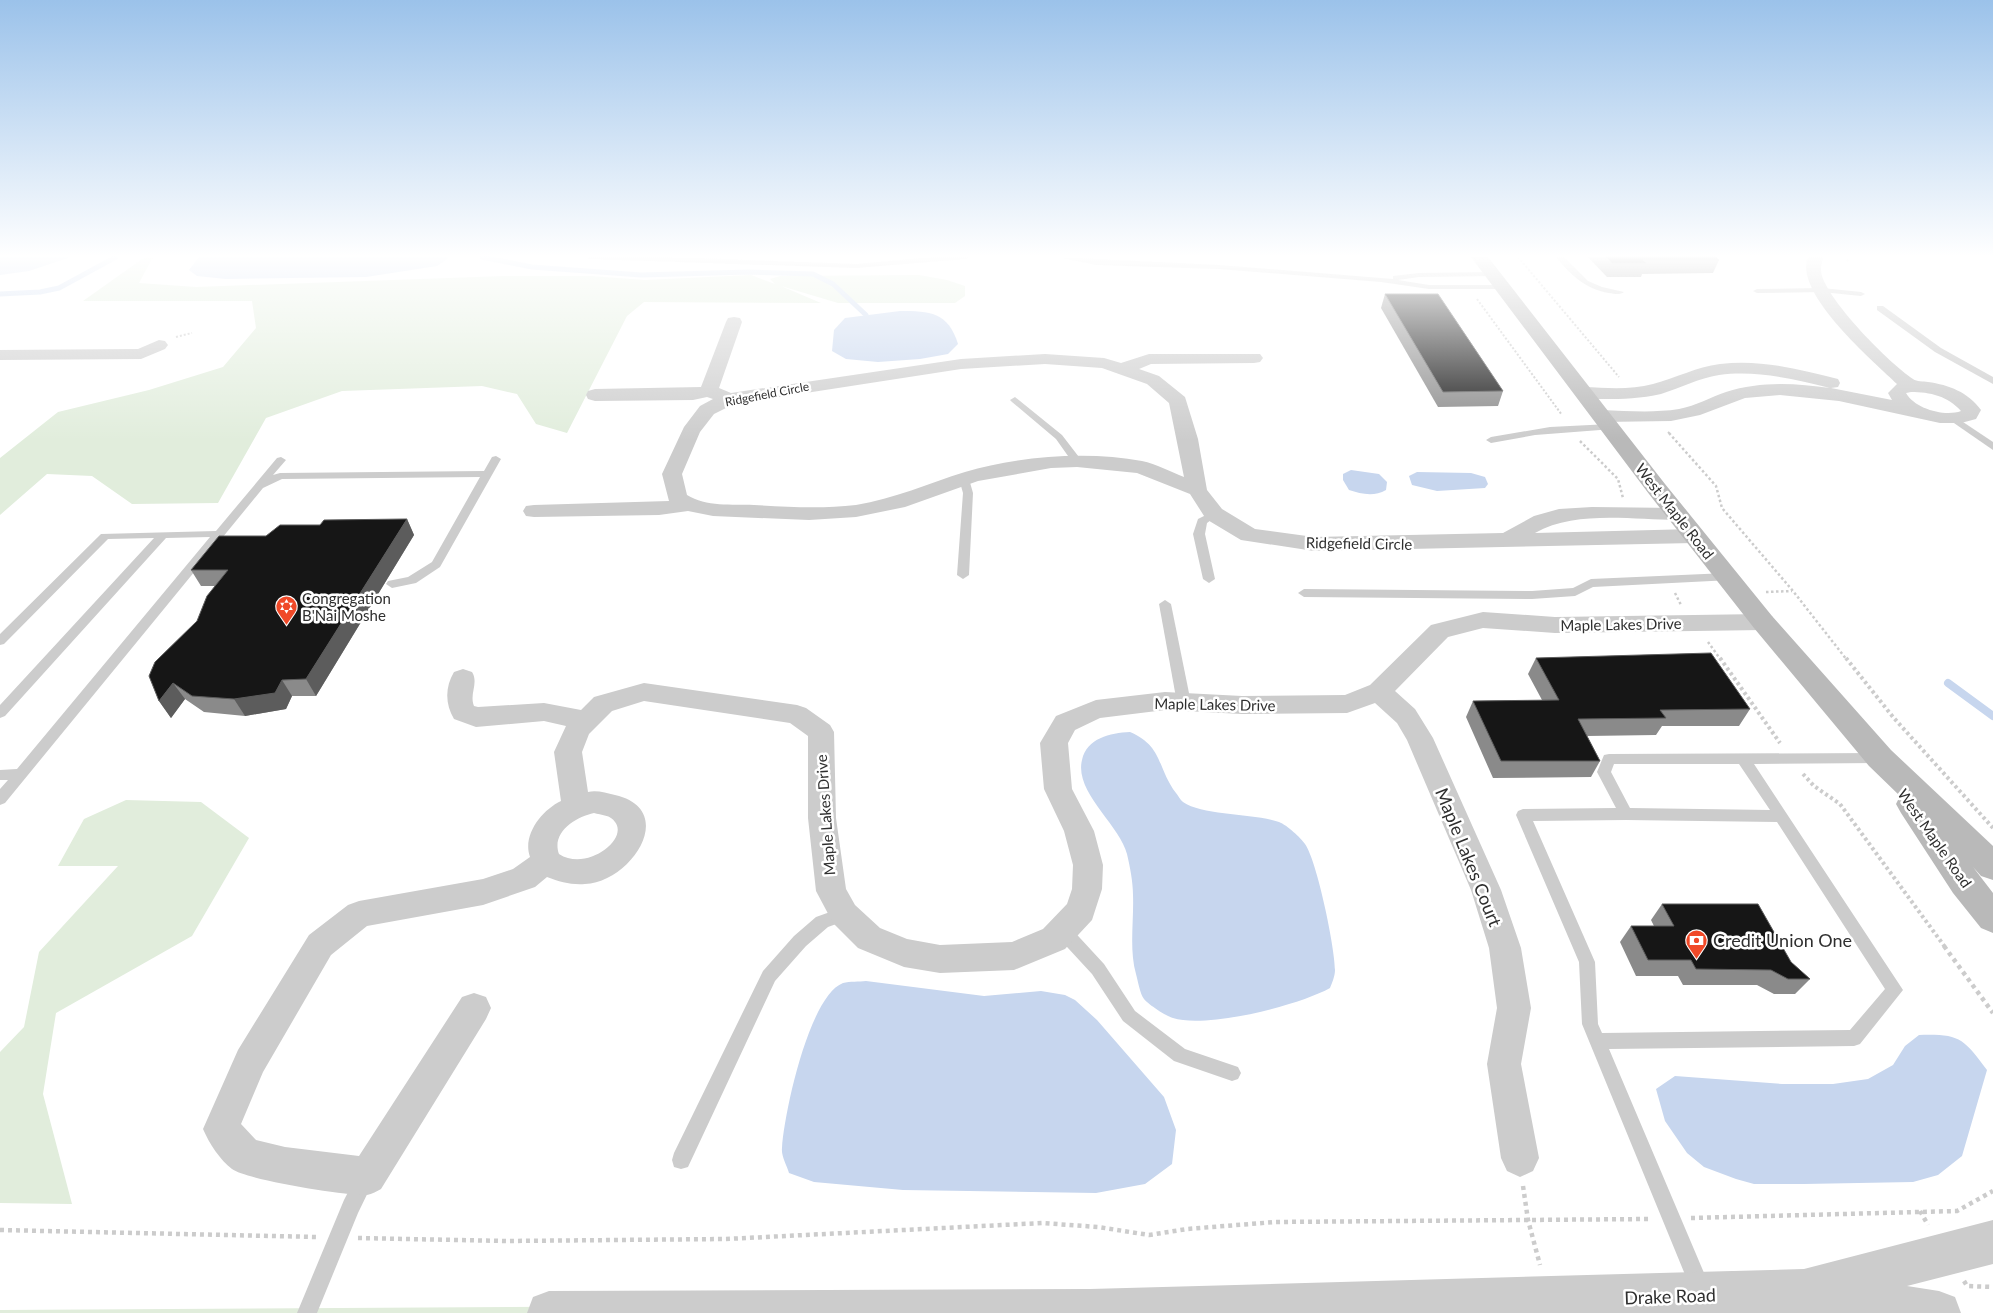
<svg xmlns="http://www.w3.org/2000/svg" width="1993" height="1313" font-family="Lato,sans-serif">
  <style>
    .green { fill: #e1eddc }
    .water { fill: #c7d6ee }
    .lines { fill: none; stroke-linecap: round; stroke-linejoin: round }
    .stream-far1 { stroke: #c7d6ee; stroke-width: 5 }
    .stream { stroke: #c7d6ee; stroke-width: 8 }
    .path-far3 { stroke: #ccc; stroke-width: 2; stroke-dasharray: 2 2; stroke-linecap: butt }
    .path-far2 { stroke: #ccc; stroke-width: 2.5; stroke-dasharray: 2.5 2.5; stroke-linecap: butt }
    .path-far1 { stroke: #ccc; stroke-width: 4; stroke-dasharray: 3 3; stroke-linecap: butt }
    .path { stroke: #ccc; stroke-width: 4.5; stroke-dasharray: 4 4; stroke-linecap: butt }
    .service { fill: #ccc; fill-rule: evenodd }
    .minor { fill: #ccc; fill-rule: evenodd }
    .tertiary { fill: #ccc; fill-rule: evenodd }
    .secondary { fill: #b9b9b9; fill-rule: evenodd }
    .wall { fill: #8a8a8a }
    .shaded-wall { fill: #5c5c5c }
    .building { fill: #161616; stroke: #5c5c5c }
    .labels { text-anchor: middle; dominant-baseline: central; stroke-width: 5; stroke-linejoin: round; paint-order: stroke }
    .far-street-label { font-size: 12px; fill: #2f2f2f; stroke: #fff }
    .street-label { font-size: 15px; fill: #2f2f2f; stroke: #fff }
    .poi-label { font-size: 15px; fill: #2f2f2f; stroke: #fff; text-anchor: start }
    .near-street-label { font-size: 18px; fill: #2f2f2f; stroke: #fff }
    .near-poi-label { font-size: 18px; fill: #2f2f2f; stroke: #fff; text-anchor: start }
  </style>
  <rect width="100%" height="100%" fill="#fff"/>
  <g class="green">
    <path d="M145,257H153L139,283L196,287L504,276H590L645,280L751,275L775,284L770,279L780,276L919,275L947,280L965,286V296L955,303H838L781,286L821,303L644,302L627,316L567,433L536,424L517,394L482,386L342,391L266,418L218,503L132,504L92,476L47,474L0,515V458L58,412L149,390L223,367L256,328L252,301H83Z"/>
    <path d="M126,800L201,802L249,838L192,936L56,1013L43,1094L72,1204L0,1203V1052L24,1027L39,952L118,866H58L84,819Z"/>
    <path d="M845,1305L844,1313H0V1310Z"/>
  </g>
  <g class="water">
    <path d="M0,257H71L29,271L0,275Z"/>
    <path d="M199,257H450L437,266L366,277L226,279L197,276L189,270Z"/>
    <path d="M900,311C930,311 948,312 958,344L948,354L920,359L878,362L846,359L832,351L834,330L845,318Z"/>
    <path d="M1351,470L1379,474L1387,482L1386,490C1374,497 1361,494 1349,490L1343,480V474Z"/>
    <path d="M1417,472L1471,473L1485,477L1488,484L1485,488L1437,491L1412,485L1409,476Z"/>
    <path d="M1130,732C1163,746 1157,768 1176,793C1178,795 1180,800 1183,802C1203,816 1253,813 1279,822C1287,825 1301,838 1305,844C1317,861 1335,948 1335,970C1335,976 1332,983 1330,988C1300,1005 1206,1029 1173,1018C1166,1016 1149,1005 1144,999C1140,994 1138,981 1136,974C1129,949 1134,921 1133,895C1133,882 1130,867 1127,854C1120,825 1074,792 1082,760C1087,738 1110,733 1130,732Z"/>
    <path d="M866,981L984,996L1041,991L1065,995L1075,1000L1097,1020L1164,1097L1176,1130L1172,1164L1145,1184L1096,1193L903,1190L814,1182L789,1173C787,1166 781,1156 782,1148C784,1114 809,996 843,983C850,981 859,982 866,981Z"/>
    <path d="M1919,1035C1960,1034 1963,1038 1987,1070L1962,1156L1938,1175L1913,1182L1804,1184H1754L1736,1179L1704,1167L1687,1153L1665,1121L1656,1089L1675,1076L1782,1084H1833L1868,1079L1893,1065L1905,1046Z"/>
  </g>
  <g class="lines">
    <g class="stream-far1">
      <path d="M482,257L532,267L641,275L749,272L813,274L833,284L866,315"/>
      <path d="M0,294L40,292L59,288L116,257"/>
    </g>
    <path class="stream" d="M1948,683L1993,716"/>
    <g class="path-far3">
      <path d="M1518,257L1619,377"/>
      <path d="M1847,261L1849,257"/>
      <path d="M1477,299L1562,415"/>
      <path d="M176,337L192,333"/>
      <path d="M1668,432L1670,434"/>
    </g>
    <g class="path-far2">
      <path d="M1669,433L1716,486L1722,508L1793,591L1847,660"/>
      <path d="M1580,441L1618,479L1623,498"/>
      <path d="M1766,592L1792,591"/>
      <path d="M1675,593L1681,605"/>
      <path d="M1708,642L1721,660"/>
    </g>
    <g class="path-far1">
      <path d="M1720,658L1780,743"/>
      <path d="M1846,658L1893,717L1993,828"/>
      <path d="M1803,774L1814,786L1840,804L1945,947"/>
    </g>
    <g class="path">
      <path d="M1944,946L1993,1013"/>
      <path d="M1523,1186L1528,1220L1540,1265"/>
      <path d="M1920,1211L1928,1225"/>
      <path d="M1691,1218L1957,1211L1993,1191"/>
      <path d="M0,1230L317,1237"/>
      <path d="M358,1238L506,1241L726,1239L1042,1223L1098,1227L1149,1235L1187,1229L1275,1222L1650,1219"/>
      <path d="M1964,1281L1967,1286L1993,1287"/>
    </g>
    <g class="service">
      <path d="M586,257H669L856,264L933,257H970L966,259L856,268L590,259Z"/>
      <path d="M1056,257L1219,265L1393,279V276L1419,273L1491,272L1495,274L1494,276L1419,277L1398,280L1429,285H1501L1505,287L1501,289H1429L1381,282L1219,269L1097,265Z"/>
      <path d="M1556,257H1564L1588,281L1602,287L1624,292C1620,295 1615,294 1609,293C1585,289 1571,275 1556,257Z"/>
      <path d="M1822,288L1861,292L1865,294L1861,296L1822,292L1757,293L1753,291L1757,289Z"/>
      <path d="M1877,306H1883L1941,348L1993,377V384L1935,352L1877,310Z"/>
      <path d="M1015,397L1062,435L1082,461L1081,463H1073L1056,439L1012,402L1010,400Z"/>
      <path d="M1954,416L1993,442V450L1951,421L1949,419Z"/>
      <path d="M1610,424L1613,425V429L1535,435L1491,443L1486,440L1491,437L1550,427Z"/>
      <path d="M496,456L501,459L440,567L416,583L392,588L386,584L388,581L408,577L432,562L480,477L282,479L263,488L5,803L0,805V789L8,780H0V770L17,769L210,537L166,538L5,716L0,718V705L154,538L108,539L4,644L0,645V634L101,534L216,531L277,458L281,457L286,460L273,475L280,473L484,471L492,457Z"/>
      <path d="M964,476L969,479L973,493L969,575L963,579L957,575L963,493L959,479Z"/>
      <path d="M1214,511L1219,514L1207,523L1205,534L1215,579L1209,583L1203,579L1193,534L1198,519Z"/>
      <path d="M1727,573L1733,577L1731,580L1593,587L1575,596L1532,599L1304,597L1298,593L1304,589L1532,591L1573,588L1591,579Z"/>
      <path d="M1165,600L1171,604L1191,703L1189,706H1179L1177,703L1159,604Z"/>
      <path d="M1880,753L1885,754L1887,758L1885,762L1880,763L1754,764L1903,990L1860,1044L1854,1046L1609,1049L1710,1287L1707,1294L1700,1297L1693,1294L1582,1024L1579,962L1516,815L1518,811L1523,809L1616,808L1597,772L1604,755L1609,754ZM1614,764H1739L1770,810L1630,808L1611,772ZM1626,820L1777,822L1885,989L1850,1030L1602,1033L1598,1024L1595,962L1533,821Z"/>
      <path d="M844,907L850,909L852,914L850,919L828,927L806,946L775,981L688,1167L681,1169L674,1167L672,1160L674,1153L763,971L794,936L816,917Z"/>
      <path d="M1062,923L1068,925L1104,964L1135,1011L1185,1049L1238,1067L1241,1073L1238,1079L1232,1081L1174,1061L1123,1021L1092,974L1056,935L1054,930L1056,925Z"/>
      <path d="M365,1171L372,1173L374,1180L358,1213L317,1313H297L344,1200L358,1173Z"/>
    </g>
    <g class="minor">
      <path d="M1808,257H1824C1821,264 1820,269 1822,276C1831,304 1888,362 1913,379C1917,382 1923,381 1928,382C1949,385 1968,392 1981,410L1976,419L1961,423H1940L1839,401L1780,395L1745,398L1700,415L1671,421L1602,422L1595,420L1592,416L1595,412L1602,410C1628,411 1654,413 1679,409C1696,406 1711,397 1726,392C1760,381 1795,383 1830,388C1793,379 1757,370 1719,375C1699,378 1680,388 1661,394C1635,400 1610,399 1584,399L1577,397L1575,393L1577,389L1584,387C1607,388 1631,390 1653,384C1676,378 1696,367 1720,364C1760,359 1799,369 1838,379L1840,383L1838,387L1831,388L1892,400L1888,393L1897,384C1873,361 1793,293 1808,257ZM1911,392C1930,392 1948,396 1961,411C1945,417 1915,409 1906,393Z"/>
      <path d="M734,317L740,318L742,322L719,388L731,393L961,359L1045,354L1104,358L1121,363L1149,354H1260L1263,358L1260,362L1254,363L1151,364L1139,369L1159,376L1185,397L1198,439L1207,490L1222,509L1255,529L1314,537L1503,533L1534,516L1559,509L1592,507L1677,508L1685,509L1688,514L1685,519L1677,520C1632,520 1576,510 1535,533L1694,529L1702,531L1705,536L1702,541L1694,543L1314,551L1241,540L1206,519L1190,494L1137,473L1077,467L1051,468L978,481L905,507L856,517L809,520L713,516L688,511L659,515L534,517L526,516L523,511L526,506L534,505L669,501L662,474L684,427L700,406L713,399L707,397L693,400L595,401L588,399L586,395L588,391L595,389L701,387L726,322L728,318ZM1045,364L1102,368L1147,384L1169,403L1184,477C1171,472 1156,464 1142,461C1088,451 1018,456 965,472C929,483 894,499 856,505C822,509 788,507 754,505C732,504 706,507 687,495L682,474L700,432L714,414L734,404L961,369Z"/>
      <path d="M159,340L165,341L168,345L165,349L141,359L0,360V350L138,349Z"/>
      <path d="M1483,612L1555,617L1763,614L1772,616L1775,622L1772,628L1763,630L1555,633L1483,628L1448,637L1395,691L1415,709L1433,738L1501,890L1521,948L1531,1008L1521,1064L1539,1158L1533,1171L1520,1177L1507,1171L1501,1158L1487,1064L1497,1008L1489,948L1471,890L1407,740L1397,723L1375,703L1347,713L1242,714L1165,710L1100,718L1075,730L1068,743L1072,789L1094,831L1103,865L1102,889L1092,920L1065,949L1014,970L940,973L904,967L858,948L833,923L816,891L808,818V736L790,723L644,701L612,711L589,734L582,752L588,792C597,790 606,793 615,795C679,810 631,882 585,884C571,885 560,882 547,877L535,887L483,905L367,926L331,955L263,1072L241,1124L256,1140L285,1147L359,1156L462,997L474,993L486,997L491,1008L486,1019L381,1189C377,1191 372,1194 367,1195C347,1196 247,1180 232,1169C220,1160 209,1143 203,1129L238,1050L309,935L348,905L359,901L483,879L513,869L530,857C522,835 542,810 561,801L554,752L566,726L544,721L476,727L454,719C445,704 445,687 454,672L463,669L472,672C479,683 469,694 474,706L478,707L544,703L581,710L594,697L644,683L797,705L806,708L830,725L834,732L836,818L846,889L855,905L880,928L907,939L940,945L1012,942L1043,929L1067,904L1072,889L1073,865L1064,831L1044,789L1040,743L1056,716L1096,700L1165,692L1242,696L1345,695L1370,685L1431,625ZM594,813C601,815 611,815 615,822C629,840 586,872 559,854C551,832 576,817 594,813Z"/>
    </g>
    <path class="tertiary" d="M1993,1220V1264L1907,1286L1939,1291L1955,1297L1961,1313H527L533,1297L549,1291L1090,1289L1804,1269Z"/>
    <path class="secondary" d="M1471,257H1488L1665,484L1772,616L1891,750L1993,846V880L1981,876L1973,867L1993,893V933L1981,928L1953,893L1901,813L1896,804L1900,796L1869,766L1754,628L1649,494Z"/>
  </g>
  <g class="wall">
    <path d="M1588,257H1716L1719,260L1713,273L1642,274L1641,277H1607Z"/>
    <path d="M1385,294L1503,391L1498,406L1438,407L1381,308Z"/>
    <path d="M407,519L414,535L316,696H292L286,709L245,716L204,712L185,699L171,718L159,701L215,586H201L191,570L266,536L320,525Z"/>
    <path d="M1536,658L1750,709L1739,726H1662L1656,735L1587,736L1600,761L1591,777L1493,778L1466,717L1473,701L1542,700L1528,674Z"/>
    <path d="M1662,904L1791,962L1810,979L1795,994H1774L1757,985H1683L1678,976H1636L1620,942L1631,926H1654L1651,920Z"/>
  </g>
  <g class="shaded-wall">
    <path d="M407,519L414,535L316,696L306,679Z"/>
    <path d="M282,680L292,696L286,709L245,716L234,699Z"/>
    <path d="M173,683L185,699L171,718L159,701Z"/>
  </g>
  <g class="building">
    <path d="M1606,257H1716L1719,260H1643L1646,263H1612Z"/>
    <path d="M1385,294H1438L1503,391L1443,392Z"/>
    <path d="M407,519L306,679L282,680L275,693L234,699L192,696L173,683L159,701L149,676L155,662L197,621L207,596L228,570H191L219,536H266L280,525H320L324,520Z"/>
    <path d="M1711,653L1750,709L1660,710L1666,718L1578,719L1600,761H1501L1473,701L1559,700L1536,658Z"/>
    <path d="M1662,904H1758L1791,962L1810,979H1788L1771,970L1696,969L1691,960H1648L1631,926H1674Z"/>
  </g>
  <linearGradient id="sky" x2="0" y2="1"><stop stop-color="#9bc2ea"/><stop offset="0.58" stop-color="#fff"/><stop offset="1" stop-color="#fff" stop-opacity="0"/></linearGradient>
  <rect width="1993" height="441" fill="url(#sky)"/>
  <defs>
    <symbol id="synagogue-pin" viewBox="-11 -11 22 30"><path d="M0 17L-7.5 6A9.5 9.5 0 1 1 7.5 6Z" fill="#f04928" stroke="#fff"/><path d="M0-6.5L5.6 3.2H-5.6ZM0 6.5L5.6-3.2H-5.6Z" fill="#fff"/></symbol>
    <symbol id="bank-pin" viewBox="-11 -11 22 30"><path d="M0 17L-7.5 6A9.5 9.5 0 1 1 7.5 6Z" fill="#f04928" stroke="#fff"/><path d="M-6-4H6V4H-6ZM0-2.3a2.3 2.3 0 1 0 0 4.6a2.3 2.3 0 1 0 0-4.6Z" fill="#fff"/></symbol>
  </defs>
  <g fill-rule="evenodd">
    <use href="#synagogue-pin" x="274" y="594" width="25" height="34"/>
    <use href="#bank-pin" x="1684" y="928" width="25" height="34"/>
  </g>
  <g class="labels">
    <g class="far-street-label">
      <text transform="translate(767 394) rotate(-11)">Ridgefield Circle</text>
    </g>
    <g class="street-label">
      <text transform="translate(1675 511) rotate(52)">West Maple Road</text>
      <text transform="translate(1359 543) rotate(1)">Ridgefield Circle</text>
      <text transform="translate(1621 624) rotate(-1)">Maple Lakes Drive</text>
      <text transform="translate(1215 704) rotate(1)">Maple Lakes Drive</text>
      <text transform="translate(825 815) rotate(-94)">Maple Lakes Drive</text>
      <text transform="translate(1935 838) rotate(55)">West Maple Road</text>
    </g>
    <g class="poi-label">
      <text x="302" y="598">Congregation<tspan x="302" dy="17">B'Nai Moshe</tspan></text>
    </g>
    <g class="near-street-label">
      <text transform="translate(1469 857) rotate(68)">Maple Lakes Court</text>
      <text transform="translate(1670 1296) rotate(-2)">Drake Road</text>
    </g>
    <g class="near-poi-label">
      <text x="1713" y="940">Credit Union One</text>
    </g>
  </g>
</svg>
